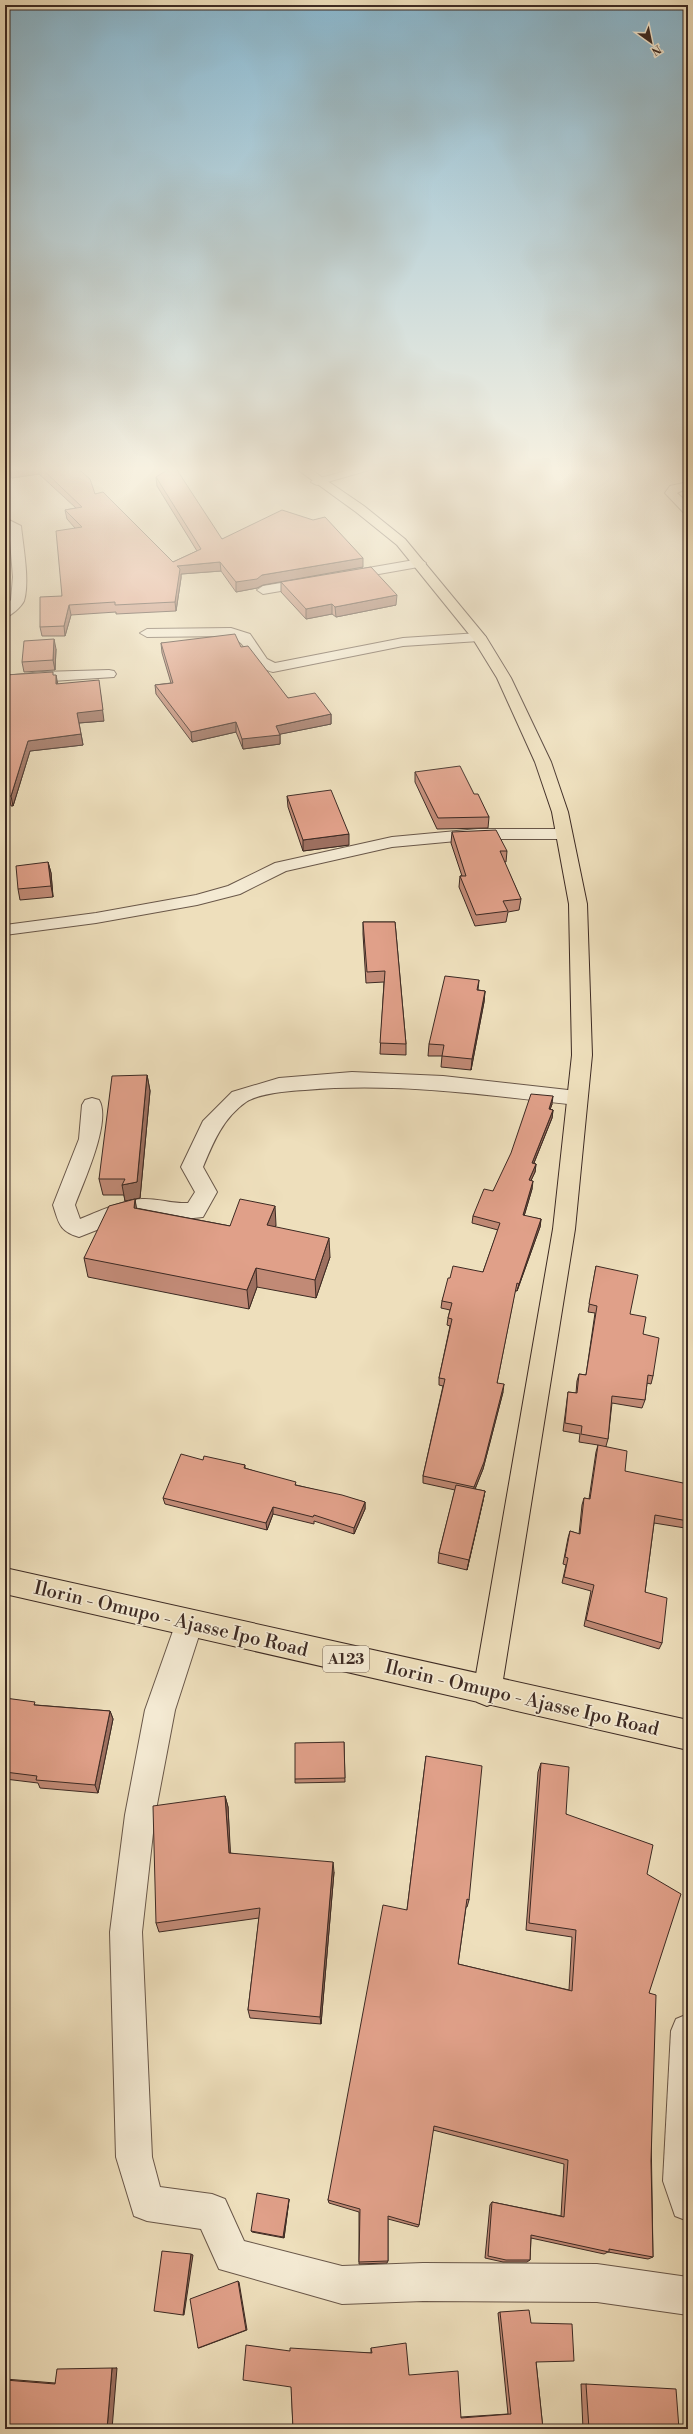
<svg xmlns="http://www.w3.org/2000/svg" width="693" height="2434" font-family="'Libre Bodoni',serif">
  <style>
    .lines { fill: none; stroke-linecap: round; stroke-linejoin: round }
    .minor-casing { stroke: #695749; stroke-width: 2 }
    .major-casing { stroke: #3d2a23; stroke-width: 2 }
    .highway-casing { stroke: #3d2a23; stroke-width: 2 }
    .minor { fill: #f4ead3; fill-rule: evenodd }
    .major { fill: #eedfbc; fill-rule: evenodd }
    .highway { fill: #eedfbc; fill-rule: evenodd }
    .wall { fill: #c18a76; stroke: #3d2a23 }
    .shaded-wall { fill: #9d7060; stroke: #3d2a23 }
    .building { fill: #e0a089; stroke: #3d2a23 }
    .labels { text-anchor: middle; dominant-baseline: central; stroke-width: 3.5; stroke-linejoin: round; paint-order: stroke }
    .shield { fill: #f4ead3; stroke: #746458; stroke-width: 1 }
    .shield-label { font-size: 15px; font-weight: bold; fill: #3d2a23 }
    .near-street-label { font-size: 19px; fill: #3d2a23; stroke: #f4ead3 }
  </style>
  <rect width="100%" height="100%" fill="#eedfbc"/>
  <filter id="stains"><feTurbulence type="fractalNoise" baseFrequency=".005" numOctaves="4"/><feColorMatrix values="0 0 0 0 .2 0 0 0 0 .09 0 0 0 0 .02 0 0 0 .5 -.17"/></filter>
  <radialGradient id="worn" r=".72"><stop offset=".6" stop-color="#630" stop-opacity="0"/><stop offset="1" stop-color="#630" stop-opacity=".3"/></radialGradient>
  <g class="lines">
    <defs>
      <g id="minor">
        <path d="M361,467H380L317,485L311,482L313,480Z"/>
        <path d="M688,482V488L677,493L688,503V514L684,513L665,493L670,486Z"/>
        <path d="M5,518L21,526C23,546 30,582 24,601C21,607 11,616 5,617V606L11,600L13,577L9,528L5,526Z"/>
        <path d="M420,559L426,563L424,566L345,580L339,576L345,572Z"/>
        <path d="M311,578L317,582L316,585L263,594L257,590L263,586Z"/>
        <path d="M231,628L250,634L267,659L275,663L403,638L479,633L486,637L479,641L403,646L273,672C251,667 249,643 230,636L147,637L140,633L147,629Z"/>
        <path d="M109,670L114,671L116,674L114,677L5,684V676L42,672Z"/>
        <path d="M478,829H563L569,831L571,834L569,837L563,839H478L392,847L286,871L240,894L197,905L96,923L5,935V925L96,913L196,895L228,886L275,863L392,837Z"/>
        <path d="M352,1072L443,1076L577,1091L584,1093L587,1098L584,1103L577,1105C486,1095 396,1082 305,1090C288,1091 260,1093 246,1102C223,1118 213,1143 203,1167L217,1192L203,1217L174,1220L142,1215L112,1224L79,1237C59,1231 59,1223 53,1205L79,1139L82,1105L85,1100L92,1098L99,1100C112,1121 83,1183 75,1205L80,1219C97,1212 124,1200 142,1199C157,1198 173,1204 188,1203L195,1192L181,1167L203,1121L232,1092L279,1078Z"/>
        <path d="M189,1610L199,1614L203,1623L175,1710L155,1815L142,1932L152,2157L160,2187L212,2194L225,2199L244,2241L342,2266L423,2263L597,2264L688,2277V2315L597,2302L423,2301L342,2304L219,2269L201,2229L147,2221L134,2216L116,2157L110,1932L125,1815L145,1710L179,1614Z"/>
        <path d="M688,2014V2221L675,2216L663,2181L671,2031L676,2019Z"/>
      </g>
      <path id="major" d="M294,467H307L364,506L405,539L486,637L511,678L551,762L568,812L587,904L592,1055L575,1229L501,1692L497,1702L487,1706L477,1702L473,1692L553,1229L572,1055L569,904L552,812L535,762L497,678L473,639L397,545L356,512Z"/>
      <path id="highway" d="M5,1568L688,1720V1750L5,1594Z"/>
    </defs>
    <use href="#minor" class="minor-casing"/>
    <use href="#major" class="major-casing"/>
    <use href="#highway" class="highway-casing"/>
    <use href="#minor" class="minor"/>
    <use href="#major" class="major"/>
    <use href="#highway" class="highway"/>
  </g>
  <g class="wall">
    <path d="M5,467H76L95,494L173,562L197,551L157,486L156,477L222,539L363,567L263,585L257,588L236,592L221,571L181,574V578L176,611L116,614V612L71,615L65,636H42L40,627L62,596L75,528L67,519L65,510L76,508L39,474L12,478Z"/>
    <path d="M281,582L396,605L336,617L332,614L306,619L281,592Z"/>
    <path d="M161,643L241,647L288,698L331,714V724L280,734V744L243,749L236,732L192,742L156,694L155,685L171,683L162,653Z"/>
    <path d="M56,649L55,670L24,672L22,662Z"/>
    <path d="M5,675H53L58,684L104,721L79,723L83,745L30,751L13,806H11L9,796L7,759H5Z"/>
    <path d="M415,772L474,794L489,817L488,828L437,829L415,782Z"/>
    <path d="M287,796L349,845L303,851L288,807Z"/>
    <path d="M452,832L507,851L506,862H504L521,899L519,910L508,912L506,922L475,926L459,887L460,876H462L451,843Z"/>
    <path d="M48,862L51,873L53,897L20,900L18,889Z"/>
    <path d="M363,922H395L406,1044V1055L380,1054L384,982L366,983L363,934Z"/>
    <path d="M479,980L478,990L485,991L484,1002L471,1070L441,1067L442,1056H428L429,1044Z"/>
    <path d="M147,1075L150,1091L140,1198L135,1199L136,1208L230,1226L276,1225L275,1227L330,1257L316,1298L257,1287L249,1309L88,1277L84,1258L132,1199L125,1201L124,1195H103L99,1179Z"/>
    <path d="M552,1104L550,1109L553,1110L552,1118L534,1163L536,1164L535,1172L531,1180L532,1189L524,1216L541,1219L540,1227L517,1291H515L497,1383L503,1392L483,1469L475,1489L485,1491L483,1501L467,1570L438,1563L439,1553L455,1490L423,1483V1476L443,1386L439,1385V1378L450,1326L447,1325L448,1318L450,1310L441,1308L442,1301L450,1278L483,1272L498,1230L472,1223L473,1216L493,1191Z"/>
    <path d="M596,1266L630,1314L643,1334L653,1376L651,1384L647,1383L645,1400L642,1408L612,1403L608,1439L606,1446L625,1471L688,1521L685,1528L654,1523L645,1592L662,1643L659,1649L584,1626L591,1591L562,1583L566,1565L563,1564L568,1538L570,1531L579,1534L582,1505L584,1498L589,1499L596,1452L598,1445L579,1442L580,1434L563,1431L567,1400L568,1392L576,1393L577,1381L579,1374L586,1375L595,1313L588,1312Z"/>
    <path d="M203,1460L245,1465V1468L296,1485L365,1502V1509L354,1534L314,1521V1524L273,1514L267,1530L165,1504L163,1498Z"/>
    <path d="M5,1698L36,1705L110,1711L113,1719L98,1793L40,1788L38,1783L5,1779Z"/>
    <path d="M344,1742L345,1782L295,1783V1779Z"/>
    <path d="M426,1756L469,1900L467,1907H466L458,1964L569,1990L572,1937L526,1930L538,1772L541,1763L566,1814L647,1874L653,2257L648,2259L608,2252L604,2254L531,2238L530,2260L527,2262H503L485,2258L490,2205L492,2202L561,2216L564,2164L433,2130L419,2225L418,2227L388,2219V2261L387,2263L359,2264V2212L329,2203L328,2200L407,1910Z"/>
    <path d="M225,1796L228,1807L230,1853L334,1872L321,2024L250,2018L248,2010L259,1918L159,1932L156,1923Z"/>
    <path d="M289,2199V2200L284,2238L252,2232L251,2231Z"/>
    <path d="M500,2312L536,2362L543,2429H293L290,2351L371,2353V2348L409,2375L461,2417L508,2414L498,2313Z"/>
    <path d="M117,2368L5,2429V2379L55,2383Z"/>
    <path d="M581,2384H586L679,2429H583Z"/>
  </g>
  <g class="shaded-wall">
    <path d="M27,467H38L39,474L12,478L11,470Z"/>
    <path d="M7,537L9,549L5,556V544Z"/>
    <path d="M363,558V567L263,585L257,588L236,592V582L262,575Z"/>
    <path d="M220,562L221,571L181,574V578L176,611L175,602L177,566Z"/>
    <path d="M397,595L396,605L336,617L335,607Z"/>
    <path d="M332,604V614L306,619V609Z"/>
    <path d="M69,605L71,615L65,636L64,626Z"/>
    <path d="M54,639L56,649L55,670L53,660Z"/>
    <path d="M56,675L58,685L56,684Z"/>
    <path d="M100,690L104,721L78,723L77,713Z"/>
    <path d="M331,714V724L276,735H280V744L243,749L242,739L276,726Z"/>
    <path d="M236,722V732L192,742L191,732Z"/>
    <path d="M81,734L83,745L30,751L13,806L11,796L28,741Z"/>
    <path d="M349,834V845L303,851V840Z"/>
    <path d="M48,862L51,873L53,897L51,886Z"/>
    <path d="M485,991L484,1002L471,1070L472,1059Z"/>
    <path d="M147,1075L150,1091L140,1198L135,1199L138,1218L134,1208L135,1199L125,1201L122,1185L137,1182Z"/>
    <path d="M553,1096L552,1104L548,1116L549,1109Z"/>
    <path d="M553,1110L552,1118L531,1170L532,1163Z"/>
    <path d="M536,1164L535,1172L528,1187L529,1180Z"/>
    <path d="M533,1181L532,1189L522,1223L523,1215Z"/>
    <path d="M275,1206L276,1225L269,1244L267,1225Z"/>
    <path d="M541,1219L540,1227L517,1291L519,1284Z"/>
    <path d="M329,1238L330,1257L316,1298L315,1280Z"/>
    <path d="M256,1268L257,1287L249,1309L247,1290Z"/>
    <path d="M504,1384L503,1392L483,1469L473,1494L474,1487Z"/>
    <path d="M485,1491L483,1501L467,1570L469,1560Z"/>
    <path d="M365,1502V1509L354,1534V1528Z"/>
    <path d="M273,1507V1514L267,1530L266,1523Z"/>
    <path d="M110,1711L113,1719L98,1793L95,1785Z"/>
    <path d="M225,1796L228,1807L231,1863L229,1853Z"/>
    <path d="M333,1862L334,1872L321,2024L320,2017Z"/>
    <path d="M289,2199V2200L284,2238L283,2237Z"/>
    <path d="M191,2254L193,2255L184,2315H183Z"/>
    <path d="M238,2281L239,2282L247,2330L199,2348H198Z"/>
    <path d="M112,2368H117L112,2429H107Z"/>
  </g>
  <g class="building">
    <path d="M9,467H27L11,470Z"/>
    <path d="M40,467H76L90,479L95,494L103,492L173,562L201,549L156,477L172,467H175L222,539L282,510L313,520L325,517L363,558L262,575L257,579L236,582L220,562L177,566L180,569L175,602L115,605V602L69,605L64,626L40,627V597L62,596L56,531L82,527L65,510L82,507Z"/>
    <path d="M5,537H7V540L5,544Z"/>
    <path d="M371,567L397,595L335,607L332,604L306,609L281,582Z"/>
    <path d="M235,634L241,647L248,646L288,698L315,693L331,714L276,726L280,735L242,739L236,722L191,732L155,685L173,683L161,643Z"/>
    <path d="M54,639L53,660L22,662L24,641Z"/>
    <path d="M53,672V675H56V684L99,680L103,710L77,713L81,734L28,741L11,796H9L6,749H5V675Z"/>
    <path d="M460,766L474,794H478L489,817L438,818L415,772Z"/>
    <path d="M331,790L349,834L303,840L287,796Z"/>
    <path d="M496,830L507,851H500L521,899L503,901L508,911L476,915L460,876H466L452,832Z"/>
    <path d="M48,862L51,886L18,889L16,866Z"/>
    <path d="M363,922H395L406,1044L380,1043L385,971L367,972Z"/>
    <path d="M445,976L479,980L477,990L485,991L472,1059L442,1056L444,1045L429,1044Z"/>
    <path d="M147,1075L137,1182L122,1185L125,1179H99L112,1076Z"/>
    <path d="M531,1094L553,1096L549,1109L553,1110L532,1163L536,1164L529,1180L533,1181L523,1215L541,1219L519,1284L517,1283L497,1383L504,1384L484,1462L474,1487L423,1476L445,1379L439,1378L452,1319L448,1318L452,1303L442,1301L448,1278H450L453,1266L483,1272L500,1223L473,1216L484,1189L493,1191L511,1153Z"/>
    <path d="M135,1199L134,1208L230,1226L240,1199L275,1206L267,1225L329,1238L315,1280L256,1268L247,1290L84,1258L109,1206Z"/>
    <path d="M596,1266L638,1275L630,1314L646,1317L643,1334L659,1338L653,1376L648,1375L645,1400L612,1396L608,1439L581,1434L582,1426L565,1423L568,1392L577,1393L579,1374L586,1375L597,1306L589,1304Z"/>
    <path d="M598,1445L627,1451L625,1471L688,1484V1521L655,1515L645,1592L667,1598L662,1643L586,1620L594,1585L564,1577L568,1558L565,1557L570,1531L580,1534L584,1498L590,1499Z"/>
    <path d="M181,1454L203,1460L204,1456L245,1465L244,1468L296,1482L295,1485L342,1495L365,1502L354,1528L314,1515L313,1517L273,1507L266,1523L163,1498Z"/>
    <path d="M456,1485L485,1491L469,1560L439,1553Z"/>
    <path d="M5,1698L35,1702L34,1705L110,1711L95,1785L36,1780L37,1776L5,1772Z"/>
    <path d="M344,1742L345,1778L295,1779V1743Z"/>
    <path d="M426,1756L482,1766L469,1900L467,1899L458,1964L572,1991L576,1930L529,1923L541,1763L569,1767L566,1814L653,1845L647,1874L681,1894L649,1993L656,1995L651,2161L653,2257L609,2249V2252L531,2235L530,2260H506L488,2256L492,2202L564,2217L568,2160L434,2126L419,2225L388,2216V2261L359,2262L360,2209L328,2200L383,1905L407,1910Z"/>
    <path d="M225,1796L229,1853L333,1862L320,2017L248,2010L260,1908L156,1923L153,1806Z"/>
    <path d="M257,2193L289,2199L283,2237L251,2231Z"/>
    <path d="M162,2251L191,2254L183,2315L154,2311Z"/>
    <path d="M238,2281L246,2330L198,2348L190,2299Z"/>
    <path d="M529,2310L531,2323L572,2324L574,2361L536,2362L543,2429H293L291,2387L243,2380L246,2345L290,2351V2348L372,2353L371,2348L406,2343L409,2375L458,2371L461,2418L511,2414L500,2312Z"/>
    <path d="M112,2368L107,2429H5V2380L55,2384L57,2369Z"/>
    <path d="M586,2384L676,2389L679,2429H589Z"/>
  </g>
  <linearGradient id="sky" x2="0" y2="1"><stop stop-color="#89b8d0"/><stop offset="0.58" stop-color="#f7f1e1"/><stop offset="1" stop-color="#f7f1e1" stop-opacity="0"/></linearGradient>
  <rect width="693" height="808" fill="url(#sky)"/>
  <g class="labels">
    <rect class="shield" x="323" y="1646" width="46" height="26" rx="3"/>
    <g class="shield-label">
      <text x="346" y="1659">A123</text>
    </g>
    <g class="near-street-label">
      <text transform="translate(171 1619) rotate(13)">Ilorin - Omupo - Ajasse Ipo Road</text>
      <text transform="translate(522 1698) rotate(13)">Ilorin - Omupo - Ajasse Ipo Road</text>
    </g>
  </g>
  <rect width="693" height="2434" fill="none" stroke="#eedfbc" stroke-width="20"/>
  <rect x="6" y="6" width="681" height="2422" fill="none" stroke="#3d2a23" stroke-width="2"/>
  <rect x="10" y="10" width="673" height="2414" fill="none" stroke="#3d2a23"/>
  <g transform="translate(651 42) rotate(147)" stroke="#f4ead3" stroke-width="3" paint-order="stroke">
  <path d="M0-3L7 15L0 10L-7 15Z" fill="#3d2a23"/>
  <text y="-6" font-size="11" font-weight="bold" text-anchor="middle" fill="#3d2a23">N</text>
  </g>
  <rect width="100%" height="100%" filter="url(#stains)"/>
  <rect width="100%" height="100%" fill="url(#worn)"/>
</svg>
